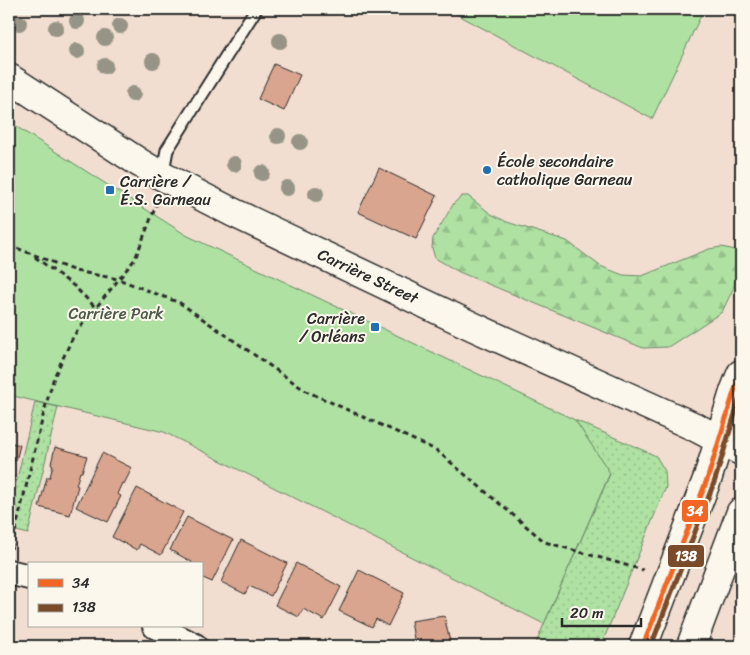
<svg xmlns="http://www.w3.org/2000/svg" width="750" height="655" font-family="Sriracha,sans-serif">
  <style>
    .grass { fill: url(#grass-dots); stroke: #6c8666 }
    .forest { fill: url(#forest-firs); stroke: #6c8666 }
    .park { fill: #aee1a2; stroke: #6c8666 }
    .building { fill: #daa58e; stroke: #2b2b2b }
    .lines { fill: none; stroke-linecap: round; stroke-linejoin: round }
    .lane-casing { stroke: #2b2b2b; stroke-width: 15 }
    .street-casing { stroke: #2b2b2b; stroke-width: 28 }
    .secondary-casing { stroke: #2b2b2b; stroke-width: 31 }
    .path { stroke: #2b2b2b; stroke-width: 3; stroke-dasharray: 5 4; stroke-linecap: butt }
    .lane { stroke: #fbf7ec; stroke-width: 11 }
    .street { stroke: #fbf7ec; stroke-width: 24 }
    .secondary { stroke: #fbf7ec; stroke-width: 28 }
    .bus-1-casing { stroke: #fbf7ec; stroke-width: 9 }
    .bus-2-casing { stroke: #fbf7ec; stroke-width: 9 }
    .bus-1 { stroke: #f26522; stroke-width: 5 }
    .bus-2 { stroke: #7a4b2a; stroke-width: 5 }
    .tree { fill: #969486 }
    .poi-dot { fill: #1f6fb2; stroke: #fbf7ec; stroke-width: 2 }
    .labels { text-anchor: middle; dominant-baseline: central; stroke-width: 4; stroke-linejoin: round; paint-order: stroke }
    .poi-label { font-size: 16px; fill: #2b2b2b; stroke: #fbf7ec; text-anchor: start }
    .street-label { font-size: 16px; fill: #2b2b2b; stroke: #fbf7ec }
    .park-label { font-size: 16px; fill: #4c5849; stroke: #fbf7ec }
    .line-badge { stroke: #fbf7ec; stroke-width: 2 }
    .badge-label { font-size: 14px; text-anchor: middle; font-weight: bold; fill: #fff }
  </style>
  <defs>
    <pattern id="grass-dots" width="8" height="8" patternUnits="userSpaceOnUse" patternTransform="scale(1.25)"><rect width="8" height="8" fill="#aee1a2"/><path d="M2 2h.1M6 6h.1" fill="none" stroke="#96c18c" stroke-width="1.8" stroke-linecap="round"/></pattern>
    <pattern id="forest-firs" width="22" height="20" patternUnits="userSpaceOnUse" patternTransform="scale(1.25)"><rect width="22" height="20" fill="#aee1a2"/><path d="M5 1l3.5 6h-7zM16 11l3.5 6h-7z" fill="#96c18c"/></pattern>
  </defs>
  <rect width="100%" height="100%" fill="#f1ded0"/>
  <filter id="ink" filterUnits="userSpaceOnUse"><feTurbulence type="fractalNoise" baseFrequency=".02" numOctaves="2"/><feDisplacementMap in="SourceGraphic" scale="10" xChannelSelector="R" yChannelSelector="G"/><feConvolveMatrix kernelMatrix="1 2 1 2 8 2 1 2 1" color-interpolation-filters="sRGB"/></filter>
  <g filter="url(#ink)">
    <g class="grass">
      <path d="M35,402L58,407L28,534L9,529V513Z"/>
      <path d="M575,420L656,456L665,471L666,487L601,646H535L544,624L610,474Z"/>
    </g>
    <path class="forest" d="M462,196H468L491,214L507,222L567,241L600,266L623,275L642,276L709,249L721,247L736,250L741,259L740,267L733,289L722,312L668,347L643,348L459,272L435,258L432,248L433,238L454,203Z"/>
    <g class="park">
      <path d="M447,9H704L652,119Z"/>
      <path d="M9,122L186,235L575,420L610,473L544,624L164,432L9,395Z"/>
    </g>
    <g class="building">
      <path d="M274,64L300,75L284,111L258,99Z"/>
      <path d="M379,168L437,196L416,239L358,212Z"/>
      <path d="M9,442L20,445L16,461L14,460L10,475L14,476L9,499Z"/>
      <path d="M55,447L87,456L82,472H80L76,485L78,486L70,515L39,507L47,477H50L53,465L51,464Z"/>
      <path d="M102,453L132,468L124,484L122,483L117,494L121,496L108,522L76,507Z"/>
      <path d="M137,488L183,512L161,555L140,544L137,550L112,537Z"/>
      <path d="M187,517L233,540L212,582L201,577V564H191L192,562L170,550Z"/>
      <path d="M241,540L287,563L271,596L249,586L245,594L221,582Z"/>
      <path d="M296,563L341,587L324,620L303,609L299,617L275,605Z"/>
      <path d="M359,570L404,593L388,626L376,619L372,627L339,611Z"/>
      <path d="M444,616L451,646H409L415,645L411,621Z"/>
    </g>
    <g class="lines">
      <defs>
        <path id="lane" d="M162,176L167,150L256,9"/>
        <g id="street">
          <path d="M9,572L29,577"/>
          <path d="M155,626L195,646"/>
        </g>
        <g id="secondary">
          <path d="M9,78L140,163L162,176L232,212L474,327L695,427L741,451"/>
          <path d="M643,646L708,477L734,392L741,374"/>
          <path d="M691,646L741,512"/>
        </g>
      </defs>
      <use href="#lane" class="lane-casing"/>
      <use href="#street" class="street-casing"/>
      <use href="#secondary" class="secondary-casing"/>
      <g class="path">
        <path d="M9,245L75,271L118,279L180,303L306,391L436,450L545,542L643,570"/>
        <path d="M35,257L74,286L96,308"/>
        <path d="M11,549L45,408L54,377L74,335L135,259L157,203"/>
      </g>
      <use href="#lane" class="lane"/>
      <use href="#street" class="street"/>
      <use href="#secondary" class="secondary"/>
      <defs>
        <path id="bus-1" d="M643,646L708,477L734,392L741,374"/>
        <path id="bus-2" d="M651,646L715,480L741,394"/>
      </defs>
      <use href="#bus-1" class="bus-1-casing"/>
      <use href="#bus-2" class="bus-2-casing"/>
      <use href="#bus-1" class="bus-1"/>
      <use href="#bus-2" class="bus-2"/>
    </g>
    <g class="tree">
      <circle cx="77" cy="21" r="8"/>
      <circle cx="19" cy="23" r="8"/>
      <circle cx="120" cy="26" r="8"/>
      <circle cx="56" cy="28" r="8"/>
      <circle cx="105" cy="38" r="8"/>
      <circle cx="280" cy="41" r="8"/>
      <circle cx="77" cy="51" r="8"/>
      <circle cx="153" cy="61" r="8"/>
      <circle cx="105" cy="66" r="8"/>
      <circle cx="133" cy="94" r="8"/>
      <circle cx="278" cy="136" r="8"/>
      <circle cx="300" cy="142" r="8"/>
      <circle cx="234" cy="164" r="8"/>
      <circle cx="262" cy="173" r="8"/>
      <circle cx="287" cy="188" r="8"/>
      <circle cx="316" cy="194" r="8"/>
    </g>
  </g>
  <g class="poi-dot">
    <circle cx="487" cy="170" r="5"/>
    <rect x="105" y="185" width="10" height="10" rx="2.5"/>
    <rect x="370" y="322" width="10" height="10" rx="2.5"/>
  </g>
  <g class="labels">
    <g class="poi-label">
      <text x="497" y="161">École secondaire<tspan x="497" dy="18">catholique Garneau</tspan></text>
      <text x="120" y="181">Carrière /<tspan x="120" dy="18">É.S. Garneau</tspan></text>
      <text x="365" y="318" text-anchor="end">Carrière<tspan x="365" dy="18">/ Orléans</tspan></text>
    </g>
    <g class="street-label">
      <text transform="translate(368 276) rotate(25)">Carrière Street</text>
    </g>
    <g class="park-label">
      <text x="116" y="313">Carrière Park</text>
    </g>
  </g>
  <g class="line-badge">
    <rect x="681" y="499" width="28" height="24" rx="5" fill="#f26522"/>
    <rect x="667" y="544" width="38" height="24" rx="5" fill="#7a4b2a"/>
  </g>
  <g class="badge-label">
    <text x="695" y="516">34</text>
    <text x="686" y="561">138</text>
  </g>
  <rect width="750" height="655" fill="none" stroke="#fbf7ec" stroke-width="30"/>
  <rect x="15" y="15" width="720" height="625" fill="none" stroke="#2b2b2b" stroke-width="2" filter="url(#ink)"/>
  <rect x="28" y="562" width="175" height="65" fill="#fbf7ec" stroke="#a8a59f"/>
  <rect x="38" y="579" width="25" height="8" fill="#f26522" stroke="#a8a59f"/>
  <text x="72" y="588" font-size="15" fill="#2b2b2b">34</text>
  <rect x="38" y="604" width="25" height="8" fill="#7a4b2a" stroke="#a8a59f"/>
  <text x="72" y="612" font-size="15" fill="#2b2b2b">138</text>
  <path d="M562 618v8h79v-8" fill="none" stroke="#2b2b2b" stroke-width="2.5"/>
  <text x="570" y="618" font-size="15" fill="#2b2b2b" stroke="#fbf7ec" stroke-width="4" paint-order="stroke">20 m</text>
</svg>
